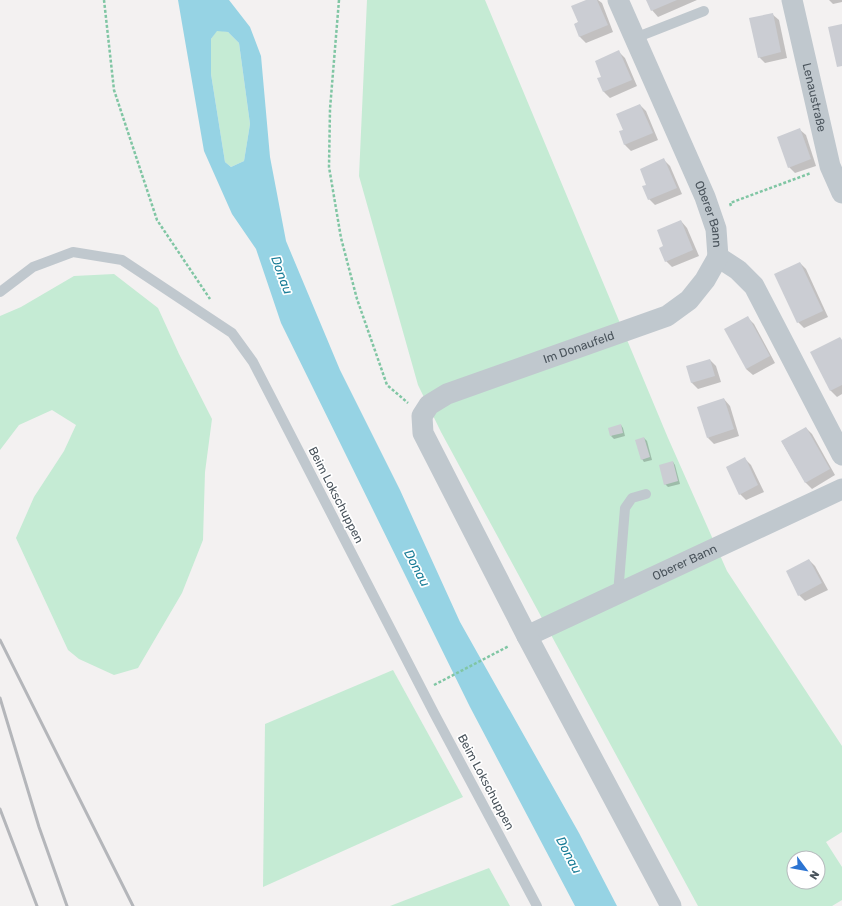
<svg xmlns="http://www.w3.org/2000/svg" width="842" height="906" font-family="Rubik,sans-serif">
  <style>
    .green { fill: #c5ebd4; fill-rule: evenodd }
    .water { fill: #96d3e4; fill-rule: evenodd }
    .shadow { fill: #0003 }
    .building { fill: #cbcdd3 }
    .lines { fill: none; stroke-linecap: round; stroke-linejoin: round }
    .path { stroke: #80c6a4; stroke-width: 2.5; stroke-dasharray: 3 2; stroke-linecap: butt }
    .service { stroke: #c0c8ce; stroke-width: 10 }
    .minor { stroke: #c0c8ce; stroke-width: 21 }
    .rail { stroke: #b4b6ba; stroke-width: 3 }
    .labels { text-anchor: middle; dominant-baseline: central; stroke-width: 3.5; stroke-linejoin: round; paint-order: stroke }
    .street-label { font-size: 12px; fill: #4a545c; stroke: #fff }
    .water-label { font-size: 13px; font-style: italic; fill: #1a7d97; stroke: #fff }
  </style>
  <rect width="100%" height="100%" fill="#f3f1f1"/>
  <g class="green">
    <path d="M367,0H485L668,438L727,571L842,746V832L826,842L842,867V900L832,906H698L441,432L418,385L359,176ZM794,858H818V882H794Z"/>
    <path d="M217,30L228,32L239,43L250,124L244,161L231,167L225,162L211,74V39Z"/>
    <path d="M114,274L158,308L179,354L212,419L205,472L203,540L182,593L138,668L114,675L79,659L68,650L16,538L34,497L64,451L76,425L52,410L19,425L0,450V316L21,307L74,276Z"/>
    <path d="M393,670L463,797L263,887L265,724Z"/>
    <path d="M489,868L510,906H390Z"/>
  </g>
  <path class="water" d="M178,0H229L250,27L261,56L270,157L286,241L340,370L400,490L460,622L579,833L617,906H575L470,707L281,323L256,249L232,214L204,151ZM217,31L228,32L239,43L250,124L244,161L231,167L225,162L211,74V39Z"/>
  <g class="shadow">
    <path d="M588,0H598L602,3L613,32L586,43L580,37L575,24L579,22Z"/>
    <path d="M647,0H697L658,17L652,10Z"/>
    <path d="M829,0H842V2L833,4Z"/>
    <path d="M772,14L779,20L787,58L765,63L759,57Z"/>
    <path d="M619,52L625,58L637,86L610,98L604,92L599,79L603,77Z"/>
    <path d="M640,105L646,111L658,140L631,151L625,145L620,132L624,130Z"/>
    <path d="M799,129L806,135L816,166L795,173L789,167Z"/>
    <path d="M664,160L670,166L682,194L655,205L649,199L648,185Z"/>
    <path d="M681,221L687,228L699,256L672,267L666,261L665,247Z"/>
    <path d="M800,263L806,269L828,317L804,328L798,322Z"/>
    <path d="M748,318L754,324L775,363L753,375L746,369Z"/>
    <path d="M842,340V394L837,397L831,391L812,353Z"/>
    <path d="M710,360L716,366L721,382L698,389L692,383L687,367Z"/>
    <path d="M724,399L730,406L739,436L714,444L708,438Z"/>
    <path d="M621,425L623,428L625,436L614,439L611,436Z"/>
    <path d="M806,428L812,434L835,475L812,489L806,483L782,442Z"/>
    <path d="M644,438L647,441L652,460L644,462L642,459Z"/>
    <path d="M745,459L751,465L764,492L746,500L740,494Z"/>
    <path d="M673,462L675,465L680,484L668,487L665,484Z"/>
    <path d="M809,560L815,566L828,590L805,601L799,595Z"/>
  </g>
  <g class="building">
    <path d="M586,0H597L608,25L579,37L574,24L578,22L571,6Z"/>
    <path d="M646,0H677L651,11Z"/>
    <path d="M773,13L781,52L758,58L749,18Z"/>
    <path d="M842,24V66L837,67L828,27Z"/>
    <path d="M619,50L632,80L603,92L597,78L601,77L595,61Z"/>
    <path d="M640,104L653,133L624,145L619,131L623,130L616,114Z"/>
    <path d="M800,128L811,159L788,168L777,137Z"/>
    <path d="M664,158L677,188L648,200L642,186L646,185L640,169Z"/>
    <path d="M681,220L693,250L665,262L659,248L663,246L657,230Z"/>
    <path d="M800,262L823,311L797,323L774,274Z"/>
    <path d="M748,316L770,356L746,369L724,329Z"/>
    <path d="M840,337L842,340V385L830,391L810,352Z"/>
    <path d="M710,359L715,376L691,383L686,366Z"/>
    <path d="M724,398L734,429L707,438L697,407Z"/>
    <path d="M621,424L623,433L610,436L608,428Z"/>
    <path d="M806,427L830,469L805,483L781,441Z"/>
    <path d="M644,437L650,457L641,460L635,440Z"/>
    <path d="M745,457L758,485L739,495L726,467Z"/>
    <path d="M673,461L678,481L664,485L659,465Z"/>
    <path d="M809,559L822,583L798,596L786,571Z"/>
  </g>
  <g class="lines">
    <g class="path">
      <path d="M104,0L114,90L157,220L210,299"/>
      <path d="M339,0L330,109L329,167L341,238L357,299L387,385L408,403"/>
      <path d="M731,206L730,203L811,173"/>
      <path d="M434,685L509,646"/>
    </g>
    <g class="service">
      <path d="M635,38L704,11"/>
      <path d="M0,292L33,267L73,252L122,260L232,333L253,362L434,713L537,906"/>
      <path d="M618,594L625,508L632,498L646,494"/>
    </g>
    <g class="minor">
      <path id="s1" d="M618,0L705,197L716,229L718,257"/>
      <path id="s2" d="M792,0L830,166L842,193"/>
      <path d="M718,257L738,270L754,286L842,455"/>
      <path id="s3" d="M527,636L842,489"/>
      <path id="s4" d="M671,906L527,636L423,433L422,416L429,405L447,394L667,316L689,300L705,280L718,257"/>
    </g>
    <g class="rail">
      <path d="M0,640L133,906"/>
      <path d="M0,698L39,827L67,906"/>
      <path d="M0,809L37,906"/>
    </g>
  </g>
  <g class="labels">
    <g class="street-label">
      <text stroke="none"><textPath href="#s2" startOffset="100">Lenaustraße</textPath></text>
      <text stroke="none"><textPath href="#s1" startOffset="233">Oberer Bann</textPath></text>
      <text stroke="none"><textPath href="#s4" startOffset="725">Im Donaufeld</textPath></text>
      <text transform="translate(336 495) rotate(63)">Beim Lokschuppen</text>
      <text stroke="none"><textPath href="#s3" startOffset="174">Oberer Bann</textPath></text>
      <text transform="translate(486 782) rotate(62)">Beim Lokschuppen</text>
    </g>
    <g class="water-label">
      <text transform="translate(282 275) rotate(70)">Donau</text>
      <text transform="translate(417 568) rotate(62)">Donau</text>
      <text transform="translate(569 855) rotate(62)">Donau</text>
    </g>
  </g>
  <g transform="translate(806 870) rotate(122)"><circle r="19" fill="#ffffff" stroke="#b7bbbe"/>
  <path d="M0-3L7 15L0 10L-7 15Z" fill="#2c74d2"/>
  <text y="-6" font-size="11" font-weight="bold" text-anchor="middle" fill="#4a545c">N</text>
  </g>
</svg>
